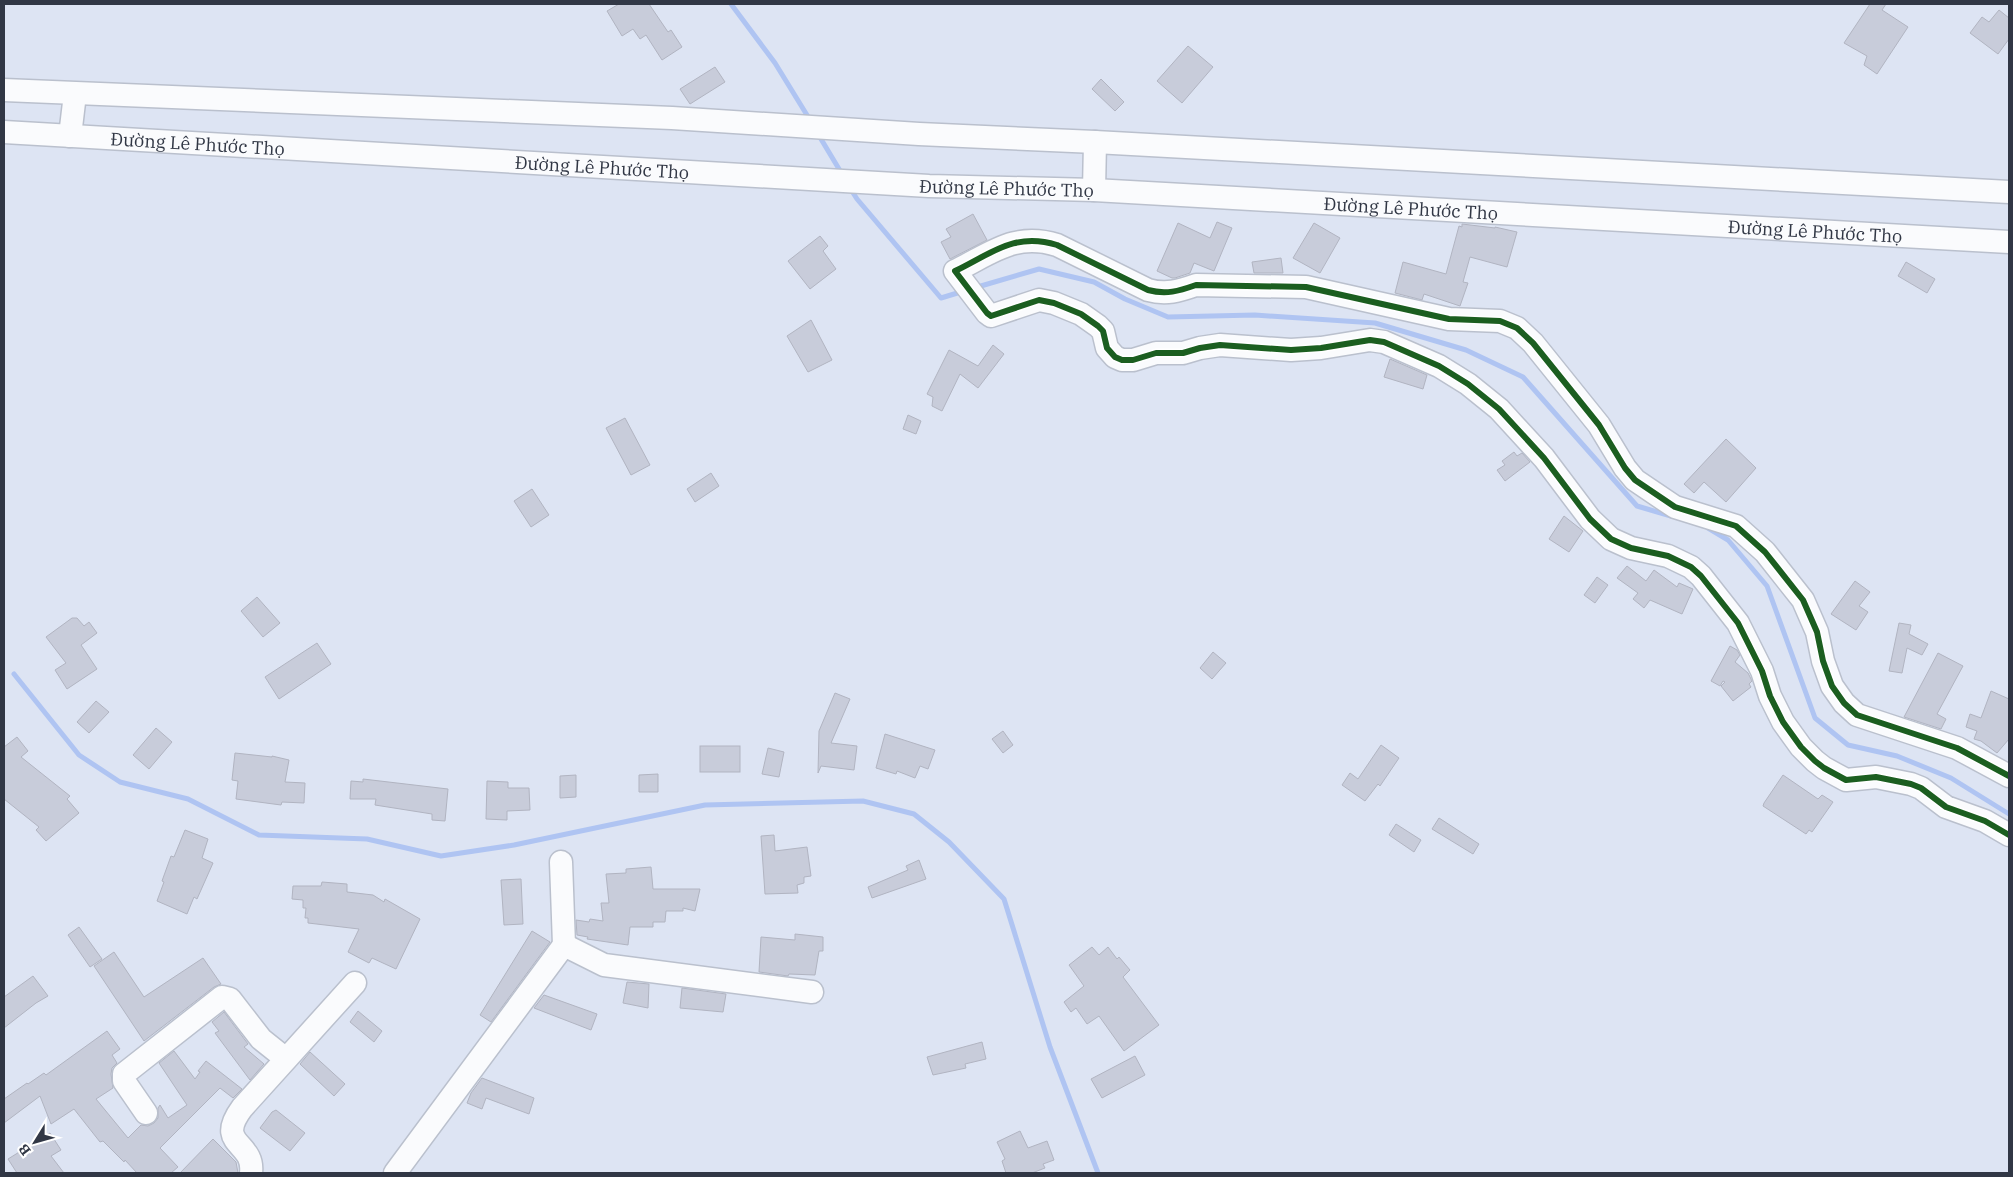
<svg xmlns="http://www.w3.org/2000/svg" width="2013" height="1177" font-family="'IBM Plex Serif',serif">
  <style>
    .lines { fill: none; stroke-linecap: round; stroke-linejoin: round }
    .stream { stroke: #afc4f2; stroke-width: 5 }
    .building { fill: #c8ccda; stroke: #b1b4c1 }
    .minor-casing { stroke: #bac0cd; stroke-width: 25 }
    .minor { stroke: #fafbfd; stroke-width: 22 }
    .cycleway-casing { stroke: #fff; stroke-width: 9 }
    .cycleway { stroke: #1b5e20; stroke-width: 6 }
    .labels { text-anchor: middle; dominant-baseline: central; stroke-width: 4; stroke-linejoin: round; paint-order: stroke }
    .street-label { font-size: 18px; fill: #313745; stroke: #fff }
  </style>
  <rect width="100%" height="100%" fill="#dde4f3"/>
  <g class="lines">
    <g class="stream">
      <path d="M731,4L775,63L810,120"/>
      <path d="M818,134L842,174"/>
      <path d="M850,188L857,199L941,298L964,291"/>
      <path d="M974,288L1039,269L1094,282L1125,299L1168,317L1255,315L1375,323L1466,350L1523,377L1637,506L1671,516"/>
      <path d="M1708,528L1728,540L1767,586L1815,718L1848,745L1897,756L1951,778L2009,814"/>
      <path d="M14,674L79,755L120,782L188,799L259,835L367,839L441,856L514,845L705,805L863,801L914,814L949,842L1004,899L1050,1047L1098,1173"/>
    </g>
  </g>
  <g class="building">
    <path d="M619,4H649L668,32L671,30L682,47L662,60L646,35L640,39L633,29L622,36L607,11Z"/>
    <path d="M1870,4H1886L1882,10L1908,27L1877,74L1864,65L1867,56L1844,43Z"/>
    <path d="M1999,10L2009,18V39L1998,54L1970,33L1982,17L1989,22Z"/>
    <path d="M1188,46L1213,67L1182,103L1157,81Z"/>
    <path d="M715,67L725,82L690,104L680,89Z"/>
    <path d="M1101,79L1124,102L1115,111L1092,89Z"/>
    <path d="M973,214L987,240L950,259L941,242L951,237L946,229Z"/>
    <path d="M1217,222L1232,228L1214,271L1194,263L1190,273L1175,278H1172L1157,271L1178,223L1210,238Z"/>
    <path d="M1314,223L1340,238L1320,273L1293,258Z"/>
    <path d="M1462,224L1495,228V227L1517,232L1507,267L1470,257L1463,282L1468,283L1460,306L1424,294L1422,300L1395,293L1403,262L1446,274L1459,226L1462,227Z"/>
    <path d="M820,236L828,246L823,251L836,269L810,289L788,261Z"/>
    <path d="M1281,258L1283,273H1254L1252,262Z"/>
    <path d="M1906,262L1935,279L1927,293L1898,276Z"/>
    <path d="M811,320L832,360L808,372L787,336Z"/>
    <path d="M993,345L1004,354L978,388L960,374L942,411L932,406L933,397L927,394L949,350L978,366Z"/>
    <path d="M1390,359L1427,375L1423,389L1384,377Z"/>
    <path d="M908,415L921,421L916,434L903,429Z"/>
    <path d="M625,418L650,465L631,475L606,428Z"/>
    <path d="M1726,439L1756,468L1726,502L1704,482L1694,493L1684,484Z"/>
    <path d="M1514,452L1517,456L1522,453L1530,462L1505,481L1497,470L1505,465L1502,461Z"/>
    <path d="M711,473L719,486L695,502L687,489Z"/>
    <path d="M532,489L549,515L531,527L514,501Z"/>
    <path d="M1564,516L1583,531L1569,552L1549,539Z"/>
    <path d="M1627,566L1646,581L1654,570L1677,587L1679,583L1693,589L1682,614L1650,600L1644,608L1633,599L1638,593L1617,578Z"/>
    <path d="M1597,577L1608,585L1595,603L1584,595Z"/>
    <path d="M1855,581L1870,592L1859,606L1868,612L1856,630L1831,614Z"/>
    <path d="M257,597L280,623L263,637L241,611Z"/>
    <path d="M72,618H77L84,626L89,622L97,633L81,645L97,669L67,689L55,670L66,663L46,637Z"/>
    <path d="M1899,623L1911,625L1909,634L1928,644L1922,655L1907,648L1902,673L1889,671Z"/>
    <path d="M317,643L331,664L279,699L265,677Z"/>
    <path d="M1730,646L1737,650L1740,655L1735,662L1748,673L1752,681L1749,684L1751,687L1733,701L1721,686L1725,682L1723,681L1720,686L1711,681Z"/>
    <path d="M1213,652L1226,663L1212,679L1200,668Z"/>
    <path d="M1938,653L1963,666L1937,714L1946,719L1941,729L1904,717Z"/>
    <path d="M1991,691L2009,699V739L1997,753L1981,741L1974,739L1977,731L1966,727L1970,714L1981,718Z"/>
    <path d="M835,693L850,699L831,743L857,746L854,770L821,766L818,773L819,731Z"/>
    <path d="M96,701L109,712L89,733L77,722Z"/>
    <path d="M156,728L172,742L149,769L133,755Z"/>
    <path d="M1003,731L1013,745L1003,753L992,739Z"/>
    <path d="M885,734L935,750L928,769L920,766L915,778L897,771L896,774L876,768Z"/>
    <path d="M17,737L28,751L21,757L70,796L67,799L79,813L46,841L36,830L39,827L4,799V747Z"/>
    <path d="M1381,745L1399,758L1380,786L1378,784L1365,801L1342,785L1350,773L1358,779Z"/>
    <rect x="700" y="746" width="40" height="26"/>
    <path d="M768,748L784,752L779,777L762,774Z"/>
    <path d="M235,753L272,757V756L289,760L285,782L305,783L304,803L282,802L281,805L236,799L238,781L232,780Z"/>
    <path d="M658,774V792H639V775Z"/>
    <path d="M576,775V797L560,798V776Z"/>
    <path d="M1783,775L1818,799L1822,795L1833,802L1812,832L1809,830L1806,834L1763,806L1764,803Z"/>
    <path d="M363,779L448,789L445,821L432,820V814L375,805L376,799H350L351,781L363,782Z"/>
    <path d="M487,781L508,782V788H529L530,810L507,811V820L486,819Z"/>
    <path d="M1439,818L1479,844L1473,854L1432,829Z"/>
    <path d="M1396,824L1421,840L1414,852L1389,835Z"/>
    <path d="M185,830L208,839L202,858L213,863L197,899L194,897L187,914L157,901L164,882L162,881L171,856L174,857Z"/>
    <path d="M774,835L775,851L807,847L811,876L804,877V883L797,885L798,893L765,894L761,836Z"/>
    <path d="M919,860L926,879L872,898L868,887L908,870L906,866Z"/>
    <path d="M651,867L653,889H700L695,911L683,908V911H666L665,922H653V927H630L628,945L587,939L588,937L577,935L576,920L589,922L590,919L603,921L601,903H609L606,874L626,873V869Z"/>
    <path d="M521,879L523,924L504,925L501,880Z"/>
    <path d="M322,882L347,884V892L373,895L384,902L385,899L420,919L396,969L372,958L369,963L348,952L359,929L308,923V918H305L306,908H303V900L292,899L293,886H321Z"/>
    <path d="M79,927L102,959L90,967L68,935Z"/>
    <path d="M532,931L550,942L491,1022L480,1015Z"/>
    <path d="M795,934L823,937V951H819L815,975L789,974L788,976L759,972L761,937L795,940Z"/>
    <path d="M1092,947L1099,955L1108,947L1117,959L1119,957L1130,970L1123,977L1159,1025L1124,1051L1099,1016L1087,1024L1076,1008L1071,1012L1064,1002L1084,986L1069,965Z"/>
    <path d="M114,952L144,997L203,958L221,984L214,987L144,1041L94,966Z"/>
    <path d="M33,976L48,996L36,1003L4,1028V997Z"/>
    <path d="M627,982L649,984L648,1008L623,1003Z"/>
    <path d="M682,988L726,994L723,1012L680,1008Z"/>
    <path d="M544,995L597,1014L591,1030L534,1008Z"/>
    <path d="M358,1011L382,1031L374,1042L350,1022Z"/>
    <path d="M224,1012L248,1044L244,1047L264,1064L250,1080L215,1033L219,1031L212,1022Z"/>
    <path d="M107,1031L120,1049L112,1055L117,1063L112,1068L111,1074L113,1088L96,1099L128,1138L141,1125L148,1126L154,1123L158,1118V1108L160,1105L168,1118L187,1105L159,1063L174,1051L195,1079L200,1072L198,1071L206,1061L242,1089L233,1098L220,1088L160,1148L178,1167L171,1173H137L125,1160L124,1162L103,1141L100,1142L74,1109L51,1124L40,1096L4,1123V1099L27,1083L28,1084L44,1073L46,1075Z"/>
    <path d="M982,1042L986,1059L965,1064L966,1068L933,1075L927,1057Z"/>
    <path d="M310,1052L345,1084L334,1096L300,1064Z"/>
    <path d="M1135,1056L1145,1075L1102,1098L1091,1079Z"/>
    <path d="M482,1078L534,1098L529,1114L486,1098L482,1109L467,1103L471,1093Z"/>
    <path d="M276,1110L305,1133L290,1151L260,1128L272,1112Z"/>
    <path d="M1020,1131L1028,1148L1047,1141L1054,1160L1043,1164L1045,1168L1032,1173H1006L1002,1161L1005,1159L997,1142Z"/>
    <path d="M50,1133L61,1150L51,1156L64,1173H17L8,1159Z"/>
    <path d="M213,1139L236,1162L238,1173H180Z"/>
  </g>
  <g class="lines">
    <defs>
      <g id="minor">
        <path d="M4,90L672,118L919,134L1095,142L2009,192"/>
        <path id="s1" d="M4,132L929,186L1094,190L2009,242"/>
        <path d="M70,136L75,94"/>
        <path d="M1094,190L1095,142"/>
        <path d="M2009,776L1957,748L1857,715L1844,703L1832,686L1823,661L1817,632L1803,600L1765,552L1736,526L1675,507L1635,480L1625,468L1599,425L1533,343L1517,328L1500,321L1449,319L1306,287L1196,285C1179,291 1166,295 1148,290L1057,245C1015,232 992,253 955,271L987,313L991,316L1039,300L1054,303L1081,314L1098,326L1103,331L1107,348L1115,357L1122,360H1133L1156,353H1183L1200,348L1220,345L1291,350L1321,348L1370,340L1384,342L1439,366L1468,384L1499,409L1544,458L1590,519L1611,539L1631,548L1668,556L1691,567L1701,576L1738,623L1762,671L1770,696L1783,722L1801,747L1815,761L1824,768L1846,780L1876,777L1911,784L1921,788L1946,807L1985,821L2009,835"/>
        <path d="M561,862L564,945"/>
        <path d="M146,1113L124,1081V1074L222,997L230,999L261,1039L286,1059"/>
        <path d="M251,1173C255,1141 214,1146 242,1108L355,983"/>
        <path d="M395,1173L564,945L604,965L812,992"/>
      </g>
    </defs>
    <use href="#minor" class="minor-casing"/>
    <use href="#minor" class="minor"/>
    <defs>
      <path id="cycleway" d="M2009,776L1957,748L1857,715L1844,703L1832,686L1823,661L1817,632L1803,600L1765,552L1736,526L1675,507L1635,480L1625,468L1599,425L1533,343L1517,328L1500,321L1449,319L1306,287L1196,285C1179,291 1166,295 1148,290L1057,245C1015,232 992,253 955,271L987,313L991,316L1039,300L1054,303L1081,314L1098,326L1103,331L1107,348L1115,357L1122,360H1133L1156,353H1183L1200,348L1220,345L1291,350L1321,348L1370,340L1384,342L1439,366L1468,384L1499,409L1544,458L1590,519L1611,539L1631,548L1668,556L1691,567L1701,576L1738,623L1762,671L1770,696L1783,722L1801,747L1815,761L1824,768L1846,780L1876,777L1911,784L1921,788L1946,807L1985,821L2009,835"/>
    </defs>
    <use href="#cycleway" class="cycleway-casing"/>
    <use href="#cycleway" class="cycleway"/>
  </g>
  <g class="labels">
    <g class="street-label">
      <text stroke="none"><textPath href="#s1" startOffset="194">Đường Lê Phước Thọ</textPath></text>
      <text stroke="none"><textPath href="#s1" startOffset="599">Đường Lê Phước Thọ</textPath></text>
      <text stroke="none"><textPath href="#s1" startOffset="1004">Đường Lê Phước Thọ</textPath></text>
      <text stroke="none"><textPath href="#s1" startOffset="1409">Đường Lê Phước Thọ</textPath></text>
      <text stroke="none"><textPath href="#s1" startOffset="1814">Đường Lê Phước Thọ</textPath></text>
    </g>
  </g>
  <rect width="2013" height="1177" fill="none" stroke="#313745" stroke-width="10"/>
  <g transform="translate(35 1142) rotate(233)" stroke="#ffffff" stroke-width="4" paint-order="stroke">
  <path d="M0-4L9 19L0 12L-9 19Z" fill="#313745"/>
  <text y="-8" font-size="14" font-weight="bold" text-anchor="middle" fill="#313745">B</text>
  </g>
</svg>
